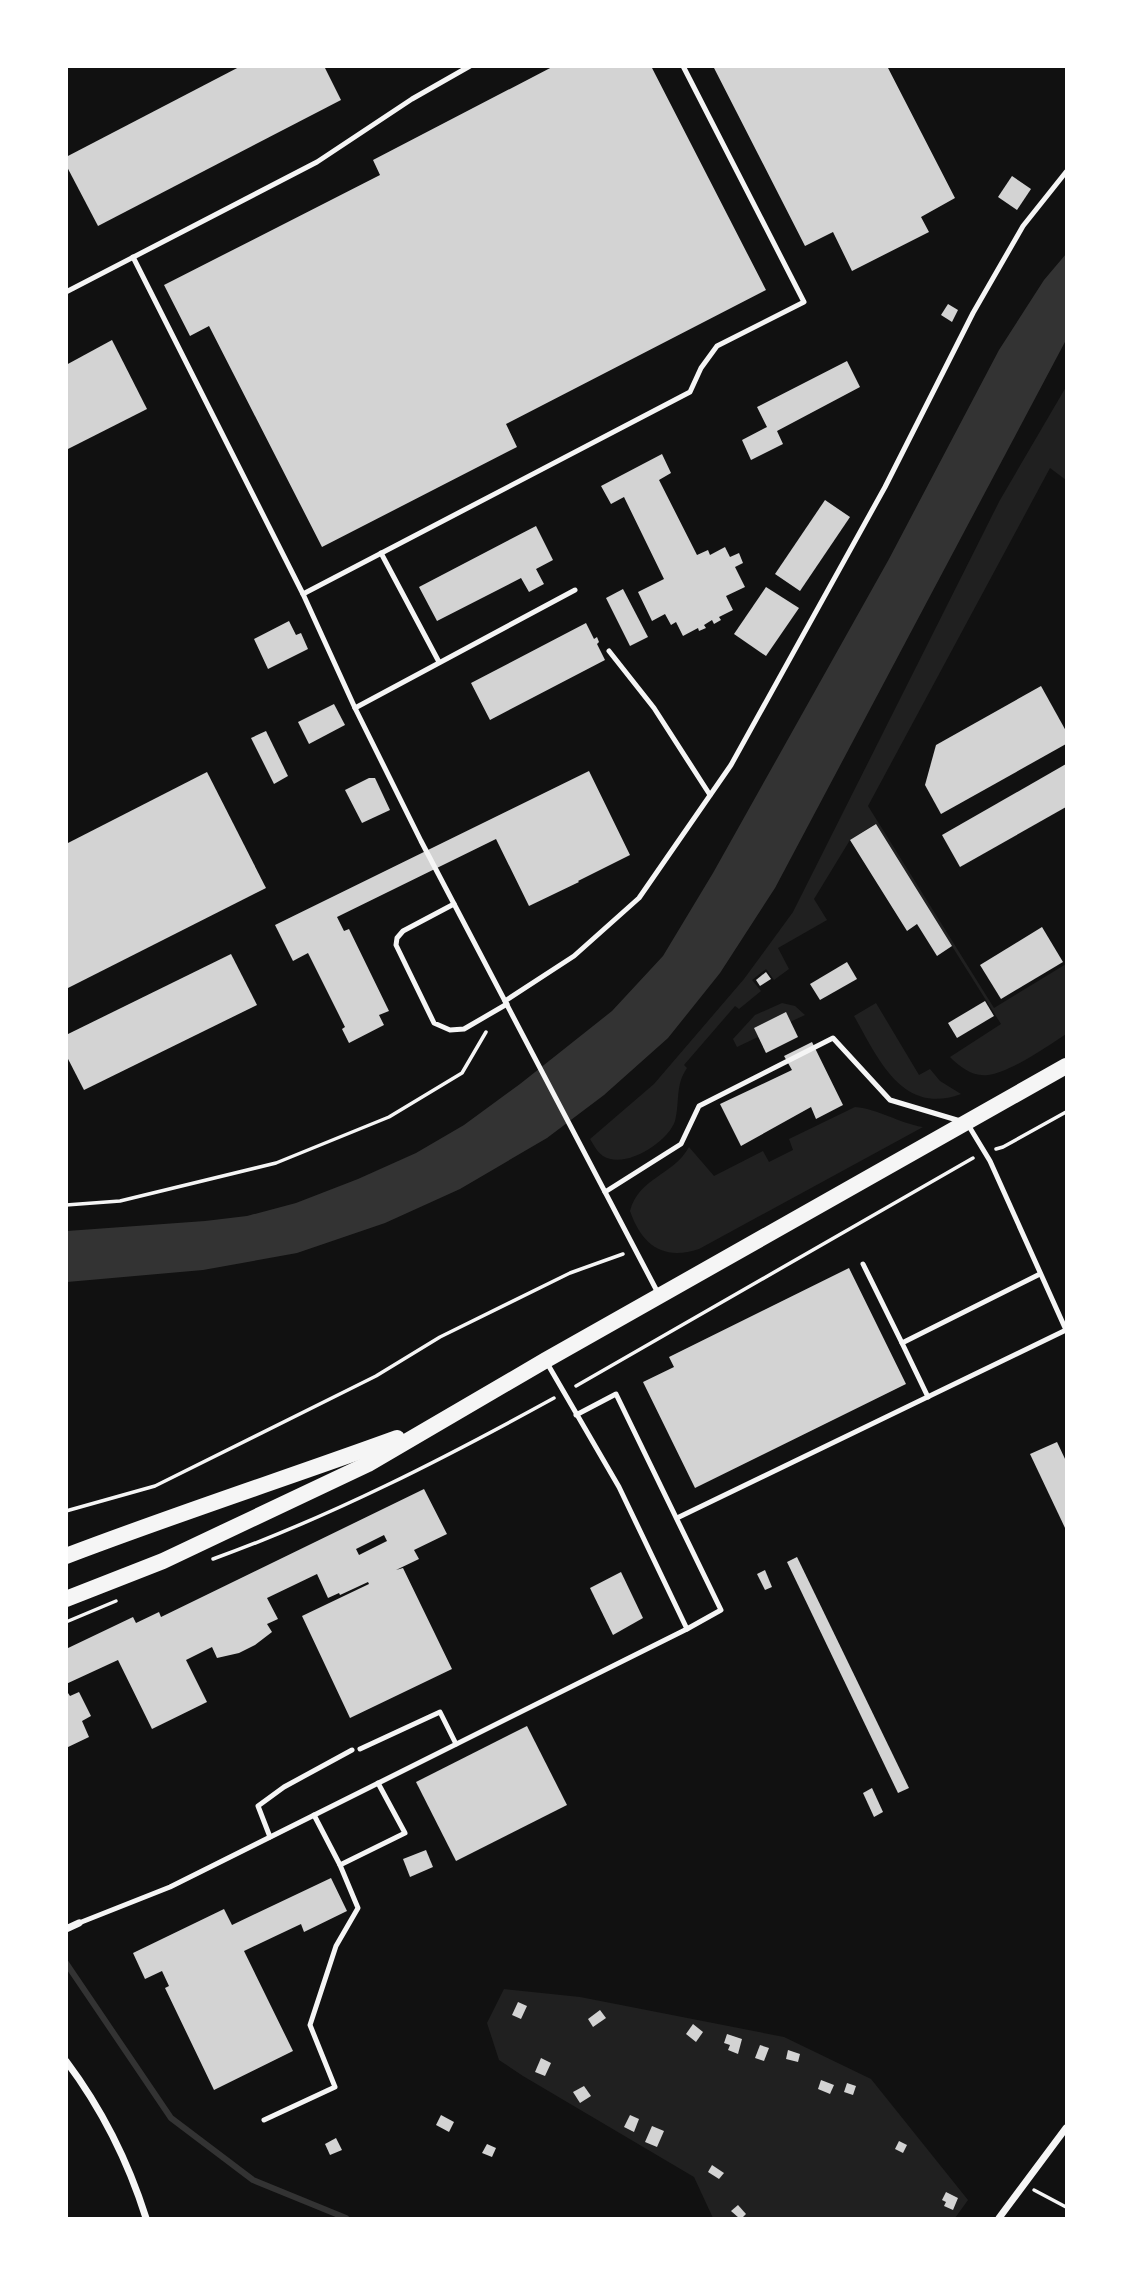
<svg xmlns="http://www.w3.org/2000/svg" width="1133" height="2285" font-family="'Sofia Sans Condensed',sans-serif">
  <style>
    .green { fill: #202020 }
    .water { fill: #333 }
    .lines { fill: none; stroke-linecap: round; stroke-linejoin: round }
    .stream { stroke: #333; stroke-width: 6 }
    .building { fill: #d3d3d3; fill-rule: evenodd }
    .path { stroke: #f5f5f5; stroke-width: 3.5 }
    .service { stroke: #f5f5f5; stroke-width: 5 }
    .minor { stroke: #f5f5f5; stroke-width: 7 }
    .primary { stroke: #f5f5f5; stroke-width: 16 }
  </style>
  <rect width="100%" height="100%" fill="#111"/>
  <g class="green">
    <path d="M1066,387V480L1050,468L868,806L994,1008L1066,964V1034C1048,1046 1009,1073 988,1075C973,1077 960,1067 950,1057L1001,1024L875,824L850,840L814,899L827,920L778,948L789,969L774,980L766,969L752,980L761,991L739,1009L735,1006L684,1065L687,1068C675,1085 680,1102 675,1121C668,1142 625,1170 603,1156C597,1152 594,1145 590,1139L654,1084L744,979L793,912L1000,500Z"/>
    <path d="M782,1003L795,1006L805,1015L790,1022L785,1013L754,1028L758,1037L737,1047L733,1039L755,1015Z"/>
    <path d="M876,1003L919,1075L930,1069L940,1081L961,1094C902,1116 878,1058 854,1016Z"/>
    <path d="M855,1107C879,1109 898,1123 923,1127L699,1249C663,1261 642,1245 630,1211C639,1177 673,1176 689,1147L714,1176L763,1151L769,1162L793,1150L789,1139Z"/>
    <path d="M504,1989L580,1997L784,2037L871,2079L968,2200L955,2218H713L694,2177L523,2076L499,2060L487,2023Z"/>
  </g>
  <path class="water" d="M1066,254V340L775,888L720,973L668,1038L604,1095L547,1138L460,1189L385,1223L297,1253L203,1270L67,1282V1231L205,1221L247,1216L296,1203L358,1179L416,1153L464,1125L520,1084L612,1011L663,956L713,873L889,559L999,350L1044,280Z"/>
  <g class="lines">
    <path class="stream" d="M66,1963L171,2118L253,2180L346,2218"/>
  </g>
  <g class="building">
    <path d="M241,66H324L341,100L98,226L66,165V157Z"/>
    <path d="M554,66H651L766,290L506,424L517,447L322,547L209,326L190,336L164,285L380,175L373,160Z"/>
    <path d="M713,66H887L955,198L921,217L929,232L852,271L833,232L805,246Z"/>
    <path d="M1012,176L1031,189L1017,210L998,197Z"/>
    <path d="M948,304L958,310L952,322L941,315Z"/>
    <path d="M112,340L147,409L66,450V365Z"/>
    <path d="M847,361L860,387L777,431L783,444L751,460L742,440L767,427L757,407Z"/>
    <path d="M662,454L671,473L659,480L697,555L708,550L710,555L725,547L730,557L739,553L743,563L735,567L745,587L726,596L733,610L719,617L721,620L714,624L712,620L704,625L706,628L699,631L698,628L683,636L676,622L671,625L665,614L652,621L638,592L664,579L624,497L611,504L601,486Z"/>
    <path d="M825,500L850,517L800,591L775,574Z"/>
    <path d="M536,526L553,560L536,569L544,584L529,592L521,578L437,621L419,587Z"/>
    <path d="M766,587L799,608L766,656L734,634Z"/>
    <path d="M623,589L648,637L630,646L606,598Z"/>
    <path d="M289,621L296,635L301,633L308,649L268,669L254,639Z"/>
    <path d="M586,623L594,639L597,637L599,642L597,644L605,660L490,720L471,683Z"/>
    <path d="M1041,686L1066,731V744L941,814L925,785L936,745Z"/>
    <path d="M334,704L345,725L309,744L298,722Z"/>
    <path d="M266,731L288,776L274,784L251,738Z"/>
    <path d="M1066,764V807L960,867L942,835Z"/>
    <path d="M589,771L630,855L578,881L579,882L529,906L496,839L337,917L344,931L349,929L389,1011L379,1015L384,1025L349,1043L342,1029L345,1027L308,953L293,961L275,925Z"/>
    <path d="M207,772L266,888L66,989V844Z"/>
    <path d="M369,778H375L390,810L362,823L345,790Z"/>
    <path d="M876,824L952,946L937,956L917,924L907,931L850,840Z"/>
    <path d="M1042,927L1063,962L1001,999L980,965Z"/>
    <path d="M231,954L257,1005L84,1090L66,1055V1035Z"/>
    <path d="M847,962L857,979L820,1000L810,984Z"/>
    <path d="M766,972L771,979L760,986L756,980Z"/>
    <path d="M985,1001L994,1016L957,1038L948,1023Z"/>
    <path d="M786,1012L798,1037L766,1053L754,1028Z"/>
    <path d="M812,1042L843,1105L816,1119L811,1107L741,1146L720,1104L792,1070L784,1056Z"/>
    <path d="M849,1268L906,1384L695,1488L643,1382L674,1367L669,1357Z"/>
    <path d="M1057,1442L1066,1461V1530L1030,1454Z"/>
    <path d="M424,1489L447,1534L414,1550L419,1559L396,1570L403,1568L452,1669L350,1718L302,1616L369,1584L368,1582L340,1595L339,1593L328,1598L317,1574L267,1598L278,1619L267,1624L272,1632L255,1645L239,1653L217,1658L212,1647L186,1660L207,1702L152,1729L118,1660L66,1684V1649L133,1617L136,1623L159,1612L161,1617ZM384,1535L387,1541L359,1555L356,1549Z"/>
    <path d="M797,1557L909,1788L898,1793L787,1562Z"/>
    <path d="M765,1570L772,1587L765,1590L757,1574Z"/>
    <path d="M621,1572L643,1618L613,1635L590,1588Z"/>
    <path d="M66,1690L70,1696L79,1692L91,1716L82,1721L89,1737L66,1748Z"/>
    <path d="M527,1726L567,1805L456,1861L416,1782Z"/>
    <path d="M872,1788L883,1812L874,1817L863,1793Z"/>
    <path d="M426,1850L433,1867L410,1877L403,1859Z"/>
    <path d="M331,1878L347,1911L304,1932L301,1924L244,1951L293,2051L214,2090L165,1988L169,1986L162,1971L145,1979L133,1953L224,1909L232,1925Z"/>
    <path d="M518,2002L527,2006L521,2019L512,2015Z"/>
    <path d="M600,2010L606,2018L593,2027L588,2019Z"/>
    <path d="M693,2024L703,2032L696,2042L686,2034Z"/>
    <path d="M727,2034L742,2039L738,2054L728,2050L730,2045L724,2043Z"/>
    <path d="M760,2045L769,2048L764,2061L755,2058Z"/>
    <path d="M788,2050L800,2054L798,2062L786,2059Z"/>
    <path d="M541,2058L551,2063L545,2076L535,2072Z"/>
    <path d="M821,2080L834,2085L830,2094L818,2089Z"/>
    <path d="M847,2083L856,2086L853,2095L844,2092Z"/>
    <path d="M584,2086L591,2096L580,2103L573,2092Z"/>
    <path d="M441,2115L454,2122L449,2132L436,2125Z"/>
    <path d="M630,2115L639,2119L634,2132L624,2127Z"/>
    <path d="M652,2126L664,2131L657,2147L645,2142Z"/>
    <path d="M336,2138L342,2150L330,2155L325,2144Z"/>
    <path d="M899,2141L907,2145L903,2153L895,2149Z"/>
    <path d="M487,2144L496,2148L492,2157L482,2153Z"/>
    <path d="M712,2165L724,2173L719,2179L708,2172Z"/>
    <path d="M946,2192L958,2198L953,2210L944,2206L946,2202L942,2200Z"/>
    <path d="M738,2205L746,2214L742,2218H739L731,2211Z"/>
  </g>
  <g class="lines">
    <g class="path">
      <path d="M996,1149L1003,1147L1066,1112"/>
      <path d="M66,1205L120,1201L276,1163L389,1117L462,1073L486,1032"/>
      <path d="M576,1386L973,1158"/>
      <path d="M66,1511L155,1486L376,1376L440,1337L570,1273L623,1254"/>
      <path d="M213,1559C332,1516 443,1459 554,1398"/>
      <path d="M66,1622L116,1601"/>
      <path d="M1034,2190L1066,2207"/>
    </g>
    <g class="service">
      <path d="M133,257L303,594L355,708L421,841L658,1293"/>
      <path d="M66,292L317,162L412,99L470,66"/>
      <path d="M381,553L439,662"/>
      <path d="M303,594L690,392L701,368L717,346L804,302L683,66"/>
      <path d="M609,651L654,708L710,795"/>
      <path d="M355,708L575,590"/>
      <path d="M454,904L403,931L397,938L396,945L434,1023L450,1030L464,1029L507,1004"/>
      <path d="M505,1001L574,956L639,898L731,765L885,487L973,313L1023,226L1066,172"/>
      <path d="M605,1192L681,1144L699,1106L833,1038L890,1100L967,1123L990,1161L1066,1330L677,1518"/>
      <path d="M863,1264L902,1343"/>
      <path d="M928,1397L902,1343L1040,1274"/>
      <path d="M576,1415L616,1394L721,1610L687,1629"/>
      <path d="M360,1749L440,1712L456,1744"/>
      <path d="M314,1815L340,1865L405,1833L378,1783"/>
      <path d="M270,1837L258,1806L284,1787L352,1750"/>
      <path d="M79,1923L170,1887L687,1629L619,1487L547,1363"/>
      <path d="M264,2120L335,2087L310,2025L336,1946L358,1908L340,1865"/>
    </g>
    <g class="minor">
      <path d="M66,1929L79,1923"/>
      <path d="M66,2061C102,2109 128,2161 146,2218"/>
      <path d="M999,2218L1066,2128"/>
    </g>
    <g class="primary">
      <path d="M66,1556C176,1514 287,1478 397,1438"/>
      <path d="M66,1599L163,1561L368,1464L546,1360L1066,1066"/>
    </g>
  </g>
  <rect width="1133" height="2285" fill="none" stroke="#ffffff" stroke-width="136"/>
</svg>
